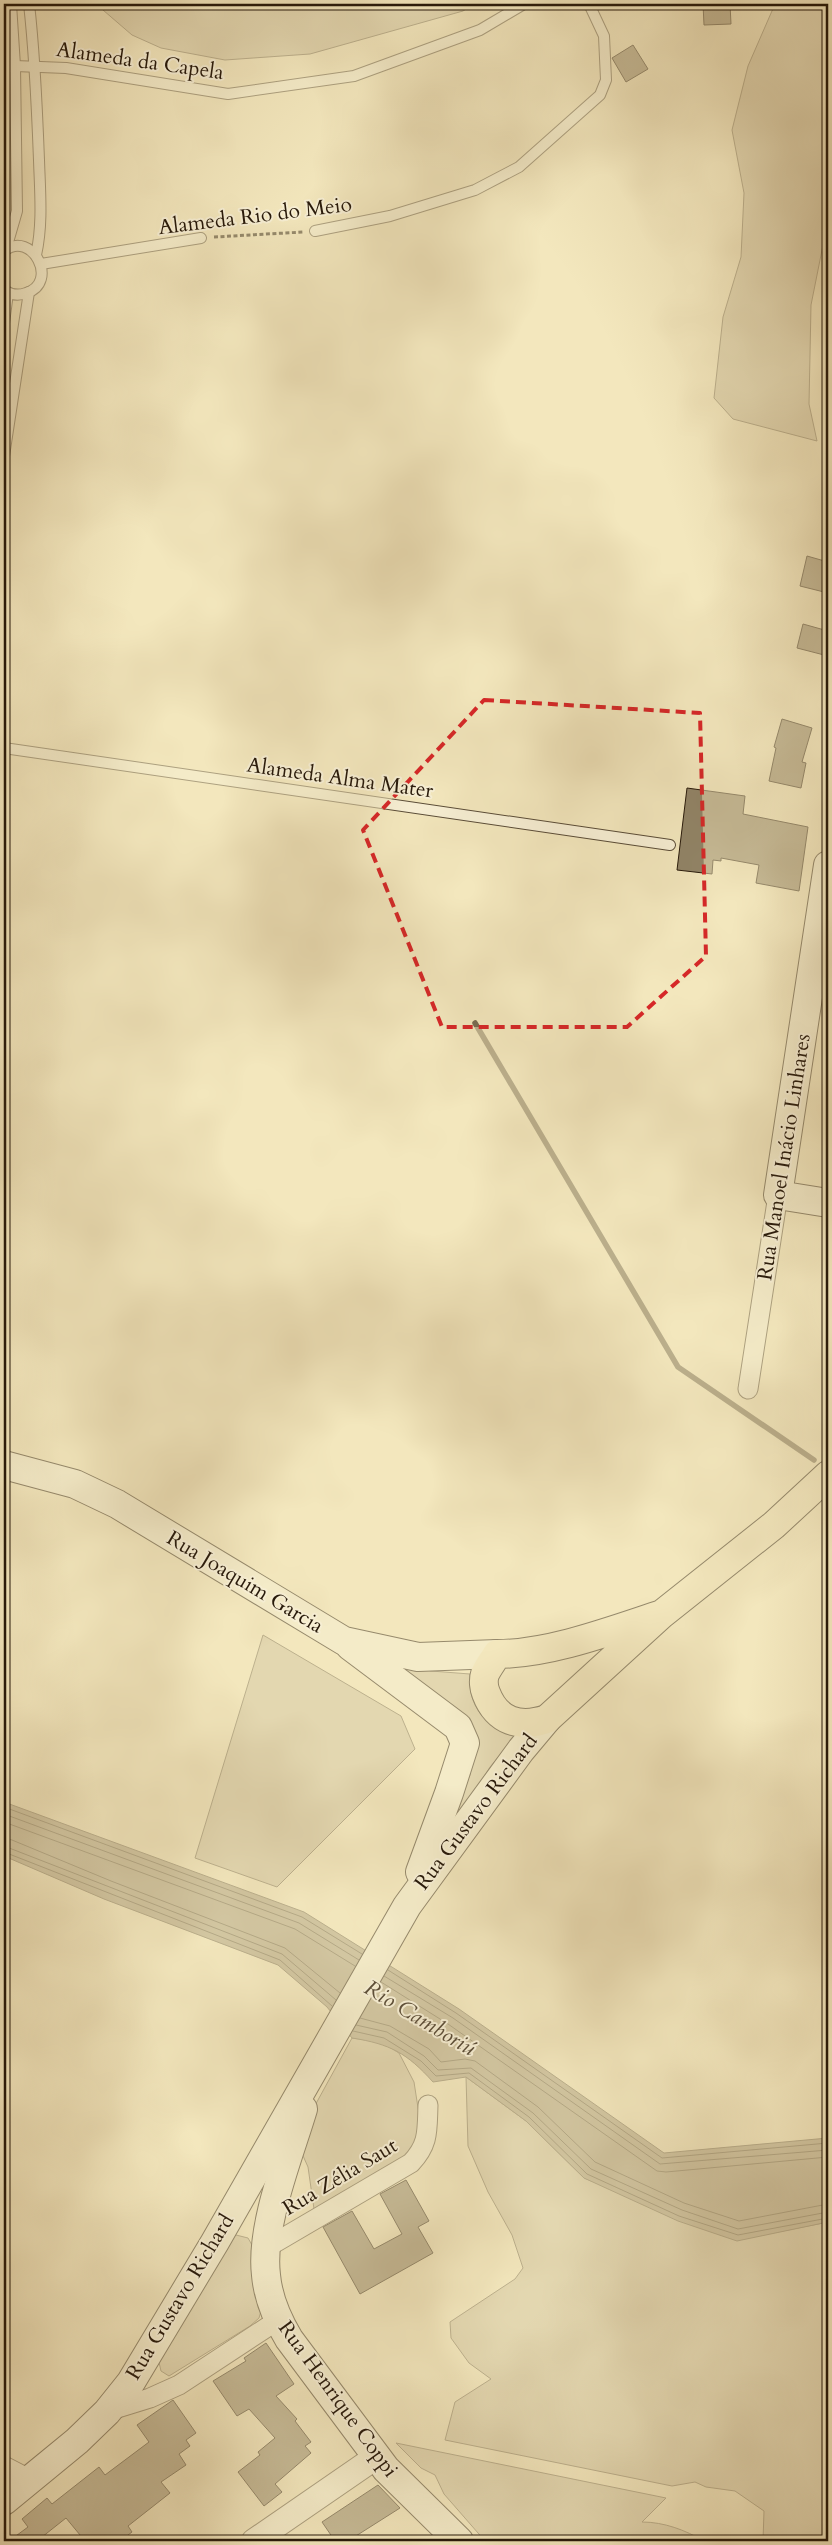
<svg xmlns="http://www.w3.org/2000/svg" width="832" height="2545" font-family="Cardo,serif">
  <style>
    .green { fill: #d0c49f; stroke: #7c6e54 }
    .water { fill: #aea180; stroke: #786b51 }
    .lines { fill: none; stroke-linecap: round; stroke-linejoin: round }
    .shore { stroke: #6a5d45; stroke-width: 1 }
    .stream { stroke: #786b51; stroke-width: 5.5 }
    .building { fill: #918467; stroke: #27190a }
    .service-casing { stroke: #5a4c37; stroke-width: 12 }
    .minor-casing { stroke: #5a4c37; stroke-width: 21 }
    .tertiary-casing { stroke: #5a4c37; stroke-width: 26 }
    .secondary-casing { stroke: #27190a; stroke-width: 30 }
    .primary-casing { stroke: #27190a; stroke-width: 30 }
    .path { stroke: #27190a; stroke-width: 3; stroke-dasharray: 4 2.5; stroke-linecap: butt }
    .service { stroke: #f7efd4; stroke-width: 10 }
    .minor { stroke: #f7efd4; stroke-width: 19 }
    .tertiary { stroke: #f7efd4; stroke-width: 24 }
    .secondary { stroke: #f7efd4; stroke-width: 28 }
    .primary { stroke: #f3e7bd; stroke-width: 28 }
    .marked { fill: none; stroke: #d62828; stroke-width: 4; stroke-dasharray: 10 6; stroke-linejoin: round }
    .labels { text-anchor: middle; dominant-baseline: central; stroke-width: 4; stroke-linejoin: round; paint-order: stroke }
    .street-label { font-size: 21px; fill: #27190a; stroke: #f7efd4 }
    .water-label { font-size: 22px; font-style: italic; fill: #5d4f39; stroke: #f7efd4 }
  </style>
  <rect width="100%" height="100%" fill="#f3e7bd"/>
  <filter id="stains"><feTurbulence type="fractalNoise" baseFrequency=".004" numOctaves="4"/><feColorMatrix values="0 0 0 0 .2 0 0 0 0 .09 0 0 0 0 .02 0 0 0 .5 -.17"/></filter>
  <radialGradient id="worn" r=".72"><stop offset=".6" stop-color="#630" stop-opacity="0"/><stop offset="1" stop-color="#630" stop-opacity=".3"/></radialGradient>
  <g class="green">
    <path d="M96,4H474L463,11L310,54L225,60L161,48L132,35Z"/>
    <path d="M775,4H828V220L811,305L809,404L817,441L733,419L714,398L723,317L741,257L744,193L732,130L748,66Z"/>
    <path d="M263,1635L401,1716L415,1749L277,1887L195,1858Z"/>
    <path d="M386,1660L431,1671L470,1674C467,1706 486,1728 516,1736L490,1767L449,1832L444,1829L470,1775L472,1764Z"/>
    <path d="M352,2038L381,2042L399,2053L414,2082L423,2140L414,2155L314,2209L308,2167L296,2140Z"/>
    <path d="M466,2077L526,2121L584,2178L737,2240L828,2222V2541H763L764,2511L735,2491L706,2487L695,2482L672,2486L445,2440L455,2402L491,2379L469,2363L451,2338L450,2322L515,2279L523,2268L512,2235L488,2192L468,2146Z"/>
    <path d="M236,2235L248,2238L252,2245L261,2311L259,2318L250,2326L169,2376L161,2371L158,2358L230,2237Z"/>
    <path d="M396,2443L666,2498L642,2522C664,2522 685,2530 704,2541H485L444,2494L435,2475L421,2468Z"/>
  </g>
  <path class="water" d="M4,1802L304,1912L459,2009L664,2153L828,2138V2222L737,2241L678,2221L584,2178L526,2121L466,2077L433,2082C407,2053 390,2044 352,2038L327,2007L278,1965L104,1899L4,1856Z"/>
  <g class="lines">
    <g class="shore">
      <path d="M4,1807L302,1917L362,1954"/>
      <path d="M4,1814L299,1923L359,1960"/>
      <path d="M4,1822L295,1929L355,1966"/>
      <path d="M4,1838L12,1840L111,1881L285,1948L340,1993"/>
      <path d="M4,1846L282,1954L336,2000"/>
      <path d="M4,1852L280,1960L332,2006"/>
      <path d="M388,1970L456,2013L662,2158L828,2143"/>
      <path d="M384,1976L453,2018L660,2164L828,2150"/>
      <path d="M381,1982L448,2024L657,2171L666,2172L828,2157"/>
      <path d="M360,2018L390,2026L429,2049L441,2062L465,2059L475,2061L538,2107L595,2162L684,2203L739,2221L828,2204"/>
      <path d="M356,2025L387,2032L424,2056L438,2070L471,2068L533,2113L591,2169L682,2210L738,2229L828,2212"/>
      <path d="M353,2031L384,2038L421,2061L436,2076L469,2073L529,2117L587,2174L679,2216L738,2235L828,2218"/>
    </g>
    <path class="stream" d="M475,1023L678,1367L814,1460"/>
  </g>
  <g class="building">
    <path d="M703,4H730L731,24L704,25Z"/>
    <path d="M633,45L648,69L626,82L612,58Z"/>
    <path d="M807,556L828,562V593L800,586Z"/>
    <path d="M803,624L828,631V656L797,648Z"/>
    <path d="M782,719L812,728L802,762L806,763L801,788L769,781L776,748L774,747Z"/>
    <path d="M687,788L745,796L743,814L808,827L799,891L756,883L759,865L721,858V861L713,860L712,874L677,870Z"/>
    <path d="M406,2180L429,2221L418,2227L433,2253L360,2294L323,2227L352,2211L374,2249L402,2234L380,2194Z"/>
    <path d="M266,2343L294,2384L276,2396L297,2419L295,2421L311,2442L305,2446L311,2453L275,2484L282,2492L264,2506L238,2472L260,2455L258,2452L275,2438L249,2409L237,2416L213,2381L246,2361L244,2358Z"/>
    <path d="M173,2400L196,2433L186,2440L190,2446L179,2454L186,2465L161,2482L170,2493L128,2526L132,2532L128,2535L132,2541H85L66,2518L37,2541H9L28,2527L22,2519L47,2498L52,2504L99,2467L105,2475L149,2442L137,2425Z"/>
    <path d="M378,2485L400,2508L348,2541H335L322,2522Z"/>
  </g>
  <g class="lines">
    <defs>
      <g id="service">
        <path d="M29,4C35,56 37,107 39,160C40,192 43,224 36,255"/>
        <path d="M4,68L15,66L66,68L228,94L354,76L480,30L524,4"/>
        <path d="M315,231L390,216L475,190L519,167L600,95L606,80L604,36L589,4"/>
        <path d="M6,249L17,211L15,66L11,4"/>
        <path d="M4,251C32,229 60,283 26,293C18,296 11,295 4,290"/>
        <path d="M41,264L201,238"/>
        <path d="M4,323L8,293"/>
        <path d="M4,456L29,292"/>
        <path d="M4,748L670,845"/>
      </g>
      <g id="minor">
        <path d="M748,1389L778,1195"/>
        <path d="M266,2248L411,2163C429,2144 427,2131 428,2105"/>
        <path d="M108,2411L150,2398L179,2385L278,2320"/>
        <path d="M4,2466L31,2480"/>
      </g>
      <path id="tertiary" d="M254,2541L376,2457"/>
      <g id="secondary">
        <path d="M828,865L778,1195L828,1203"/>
        <path d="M4,1465L75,1484L117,1504L344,1641L418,1657L497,1654"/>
        <path d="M350,1646L458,1727L465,1743L449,1793L420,1872"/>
        <path d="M303,2109C289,2156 260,2226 266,2275C268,2298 277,2319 289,2339L386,2469L459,2541"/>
        <path d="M4,2501L77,2441L107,2412L131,2382L215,2242L407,1906L521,1750L547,1719"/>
      </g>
      <path id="primary" d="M662,1614C613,1630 550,1654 497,1654C494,1660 488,1667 485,1674C483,1680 484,1688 486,1693C497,1722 520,1728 547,1719L662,1614L774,1525L828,1475"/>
    </defs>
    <use href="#service" class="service-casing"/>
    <use href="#minor" class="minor-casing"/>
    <use href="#tertiary" class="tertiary-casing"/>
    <use href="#secondary" class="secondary-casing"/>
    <use href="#primary" class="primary-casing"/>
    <path class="path" d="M214,237L303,232"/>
    <use href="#service" class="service"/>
    <use href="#minor" class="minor"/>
    <use href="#tertiary" class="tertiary"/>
    <use href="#secondary" class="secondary"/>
    <use href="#primary" class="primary"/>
  </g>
  <path d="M0 0H832V2545H0ZM484,700L700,713L706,956L627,1027H442L363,830Z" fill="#f3e7bd" fill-opacity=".55" fill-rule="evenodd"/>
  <path class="marked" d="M484,700L700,713L706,956L627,1027H442L363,830Z"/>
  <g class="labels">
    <g class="street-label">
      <text transform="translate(140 61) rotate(8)">Alameda da Capela</text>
      <text transform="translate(255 216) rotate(-7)">Alameda Rio do Meio</text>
      <text transform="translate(340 778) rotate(8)">Alameda Alma Mater</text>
      <text transform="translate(784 1157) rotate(-81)">Rua Manoel Inácio Linhares</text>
      <text transform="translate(245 1582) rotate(31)">Rua Joaquim Garcia</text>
      <text transform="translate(476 1812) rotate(-53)">Rua Gustavo Richard</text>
      <text transform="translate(340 2177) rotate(-31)">Rua Zélia Saut</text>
      <text transform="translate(180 2297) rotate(-59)">Rua Gustavo Richard</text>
      <text transform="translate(338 2399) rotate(54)">Rua Henrique Coppi</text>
    </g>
    <g class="water-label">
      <text transform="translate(420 2018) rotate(31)">Rio Camboriú</text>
    </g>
  </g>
  <rect width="832" height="2545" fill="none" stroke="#f3e7bd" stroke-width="20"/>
  <rect x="5" y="5" width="822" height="2535" fill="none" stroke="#27190a" stroke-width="2.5"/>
  <rect x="10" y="10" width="812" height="2525" fill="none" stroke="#27190a"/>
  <rect width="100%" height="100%" filter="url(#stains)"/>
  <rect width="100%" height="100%" fill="url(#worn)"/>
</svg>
